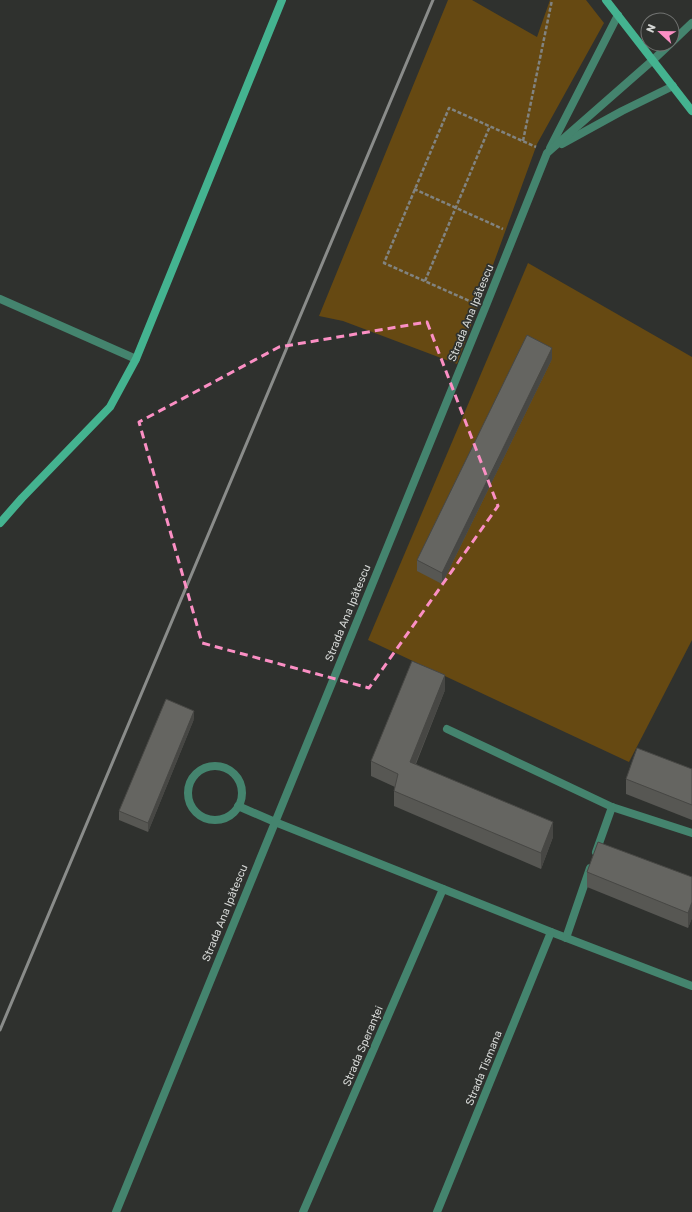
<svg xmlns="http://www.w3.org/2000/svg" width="692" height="1212" font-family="Rubik,sans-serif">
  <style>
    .green { fill: #664912 }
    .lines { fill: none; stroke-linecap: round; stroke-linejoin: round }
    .path { stroke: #818380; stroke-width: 2.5; stroke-dasharray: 4 2; stroke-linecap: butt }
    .service { stroke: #44846e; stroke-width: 8 }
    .minor { stroke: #44846e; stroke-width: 8 }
    .tertiary { stroke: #44846e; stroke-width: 8 }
    .secondary { stroke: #44b390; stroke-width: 8 }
    .rail { stroke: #8a8c8a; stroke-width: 3 }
    .wall { fill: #575753 }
    .shaded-wall { fill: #474744 }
    .building { fill: #656561; stroke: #474744 }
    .marked { fill: none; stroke: #fb8fc4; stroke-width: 3; stroke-dasharray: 8 5; stroke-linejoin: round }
    .labels { text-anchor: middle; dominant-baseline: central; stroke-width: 3.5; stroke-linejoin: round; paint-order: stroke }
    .street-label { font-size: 11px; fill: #d5d7d5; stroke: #2f312e }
  </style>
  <rect width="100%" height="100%" fill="#2f312e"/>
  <g class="green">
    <path d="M448,0H472L537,37L550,0H586L604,23L537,144L457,364L343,321L319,316Z"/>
    <path d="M528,263L692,357V640L629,762L368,640Z"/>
  </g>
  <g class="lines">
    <g class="path">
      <path d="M523,141L552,0"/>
      <path d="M414,189L503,229"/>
      <path d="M425,281L490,126"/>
      <path d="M474,303L384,263L449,108L536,147"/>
    </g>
    <path class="service" d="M0,299L136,359"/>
    <g class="minor">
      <path d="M672,42L692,23"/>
      <path d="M653,60L670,44"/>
      <path d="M447,729L612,807L692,833"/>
      <circle cx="215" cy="793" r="27"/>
      <path d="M238,806L275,822L551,932L692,986"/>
      <path d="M596,852L612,807"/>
      <path d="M566,938L590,868"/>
      <path d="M303,1212L443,889"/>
      <path d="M437,1212L551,932"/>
    </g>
    <g class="tertiary">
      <path d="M562,144L622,111L673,86"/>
      <path d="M550,148L618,15"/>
      <path d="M116,1212L485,308L547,153L653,60"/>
    </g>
    <g class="secondary">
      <path d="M606,0L692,111"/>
      <path d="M0,523L22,498L110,407L136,359L282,0"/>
    </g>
    <path class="rail" d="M0,1030L433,0"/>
  </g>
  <g class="wall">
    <path d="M552,359L442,584L417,571V560Z"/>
    <path d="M445,690L416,764L553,837L541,869L394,806V791L395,787L371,776V761Z"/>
    <path d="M194,719L148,832L119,820V811Z"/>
    <path d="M692,769V820L626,794V779Z"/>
    <path d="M587,872L692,877V918L688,928L587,887Z"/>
  </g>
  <g class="shaded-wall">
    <path d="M552,348V359L442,584V573Z"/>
    <path d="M445,675V690L410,777V762Z"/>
    <path d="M194,711V719L148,832V823Z"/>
    <path d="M553,822V837L541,869V853Z"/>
    <path d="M692,902V918L688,928V913Z"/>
  </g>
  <g class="building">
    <path d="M527,335L552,348L442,573L417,560Z"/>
    <path d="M412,661L445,675L410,762L553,822L541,853L394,791L398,774L371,761Z"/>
    <path d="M166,699L194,711L148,823L119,811Z"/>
    <path d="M637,748L692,769V805L626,779Z"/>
    <path d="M598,842L692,877V902L688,913L587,872Z"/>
  </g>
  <path class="marked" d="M427,322L498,506L369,688L202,643L139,422L279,347Z"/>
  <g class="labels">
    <g class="street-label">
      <text transform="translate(471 313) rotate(-68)">Strada Ana Ipătescu</text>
      <text transform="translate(348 613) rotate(-68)">Strada Ana Ipătescu</text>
      <text transform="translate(225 913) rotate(-68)">Strada Ana Ipătescu</text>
      <text transform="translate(363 1046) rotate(-67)">Strada Speranței</text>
      <text transform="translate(484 1068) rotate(-68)">Strada Tismana</text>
    </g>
  </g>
  <g transform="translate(660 32) rotate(292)"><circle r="19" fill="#2f312e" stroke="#717371"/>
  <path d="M0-3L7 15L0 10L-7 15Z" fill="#fb8fc4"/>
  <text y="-6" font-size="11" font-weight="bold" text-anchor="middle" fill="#d5d7d5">N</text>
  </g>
</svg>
